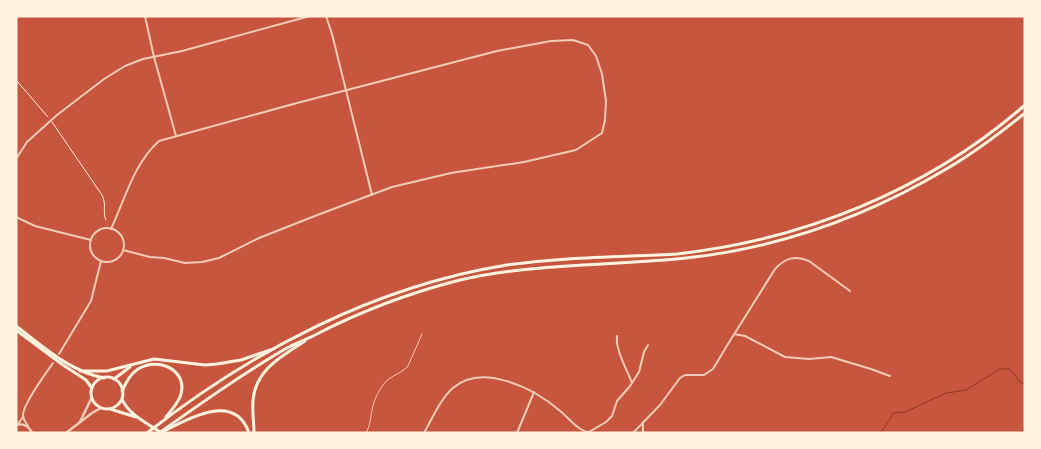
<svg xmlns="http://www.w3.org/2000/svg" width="1041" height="449" font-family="'Titillium Web',sans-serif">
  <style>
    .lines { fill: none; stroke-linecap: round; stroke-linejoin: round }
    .stream { stroke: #8f3625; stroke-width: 1 }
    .path { stroke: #fff3e0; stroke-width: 1 }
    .service { stroke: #f1ccb7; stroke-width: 1 }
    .minor { stroke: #f1ccb7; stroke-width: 2 }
    .tertiary { stroke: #f1ccb7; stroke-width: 2.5 }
    .trunk { stroke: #fff3e0; stroke-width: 3 }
  </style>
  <rect width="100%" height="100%" fill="#c8553d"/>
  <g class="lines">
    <path class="stream" d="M880,433L889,421L893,413L905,412L946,393L966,390L1000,369H1009L1012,371L1020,382L1025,385"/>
    <g class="path">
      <path d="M16,80L48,117"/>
      <path d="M52,122L102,195C107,205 102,212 106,220"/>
    </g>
    <path class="service" d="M366,433C371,423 370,420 372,410C373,402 378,392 383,385C389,376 401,374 408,366L422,334"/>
    <g class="minor">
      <path d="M145,16L154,57L176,136"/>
      <path d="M326,16L332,34L372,195"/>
      <path d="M16,159L27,142L57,115L104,79L125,66L143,59L182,51L310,16"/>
      <path d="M16,217L35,226L91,240"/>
      <circle cx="107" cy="245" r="17"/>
      <path d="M111,229C125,199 134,163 159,141L297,103L497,51L551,41L573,40L588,45L596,56L602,74L606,101L605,120L602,133L576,150L524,162L451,173L392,187L320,214L259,238L219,258L202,262L185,263L164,258L150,257L123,250"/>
      <path d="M734,334L745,336L785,357L809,359L831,357L871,369L890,376"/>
      <path d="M617,336C615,349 627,370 632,383"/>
      <path d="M59,354L91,301L101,261"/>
      <path d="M18,424L23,417"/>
      <path d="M28,426C26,423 23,419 23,415C23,404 46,373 53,363"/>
      <path d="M424,433C432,419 441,398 453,388C482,362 535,389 559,410C567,416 579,432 589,432L606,422L612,416L617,401L630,386L639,372L644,352L648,345"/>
      <path d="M517,433L534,392"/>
      <path d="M633,433L660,405L680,378L685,375H704L713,369L728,344L775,269C785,258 795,255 809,261L850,291"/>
      <path d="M643,433V422"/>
    </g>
    <g class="tertiary">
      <path d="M80,422L92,397"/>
      <path d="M16,425C23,423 29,426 32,433"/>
      <path d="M66,433L92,413L101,408"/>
    </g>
    <g class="trunk">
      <path d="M16,326C44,347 69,371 104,378"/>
      <path d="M16,330L63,365L86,380L92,388"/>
      <path d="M80,371H107L154,359L205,365L217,364L241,360L270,350"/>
      <circle cx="107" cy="393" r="16"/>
      <path d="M114,379L130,367"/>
      <path d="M122,391C126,383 130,374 138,369C159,356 190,371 180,397C177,404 171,411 166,417"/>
      <path d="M122,399C128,414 147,423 160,432"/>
      <path d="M110,409L136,417"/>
      <path d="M164,431C189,418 235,392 249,433"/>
      <path d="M147,433C252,351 375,286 507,265C563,257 620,257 677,254C803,240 928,190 1025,105"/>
      <path d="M159,433C200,404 241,375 285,349C294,344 305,340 315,335C361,311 409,293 460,280C535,263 611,266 686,258C779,248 868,216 948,168C975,152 1000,133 1025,113"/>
      <path d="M254,433C254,422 252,412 253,401C255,370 281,357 305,341"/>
    </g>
  </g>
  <rect width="1041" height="449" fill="none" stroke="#fff3e0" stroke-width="35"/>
</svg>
